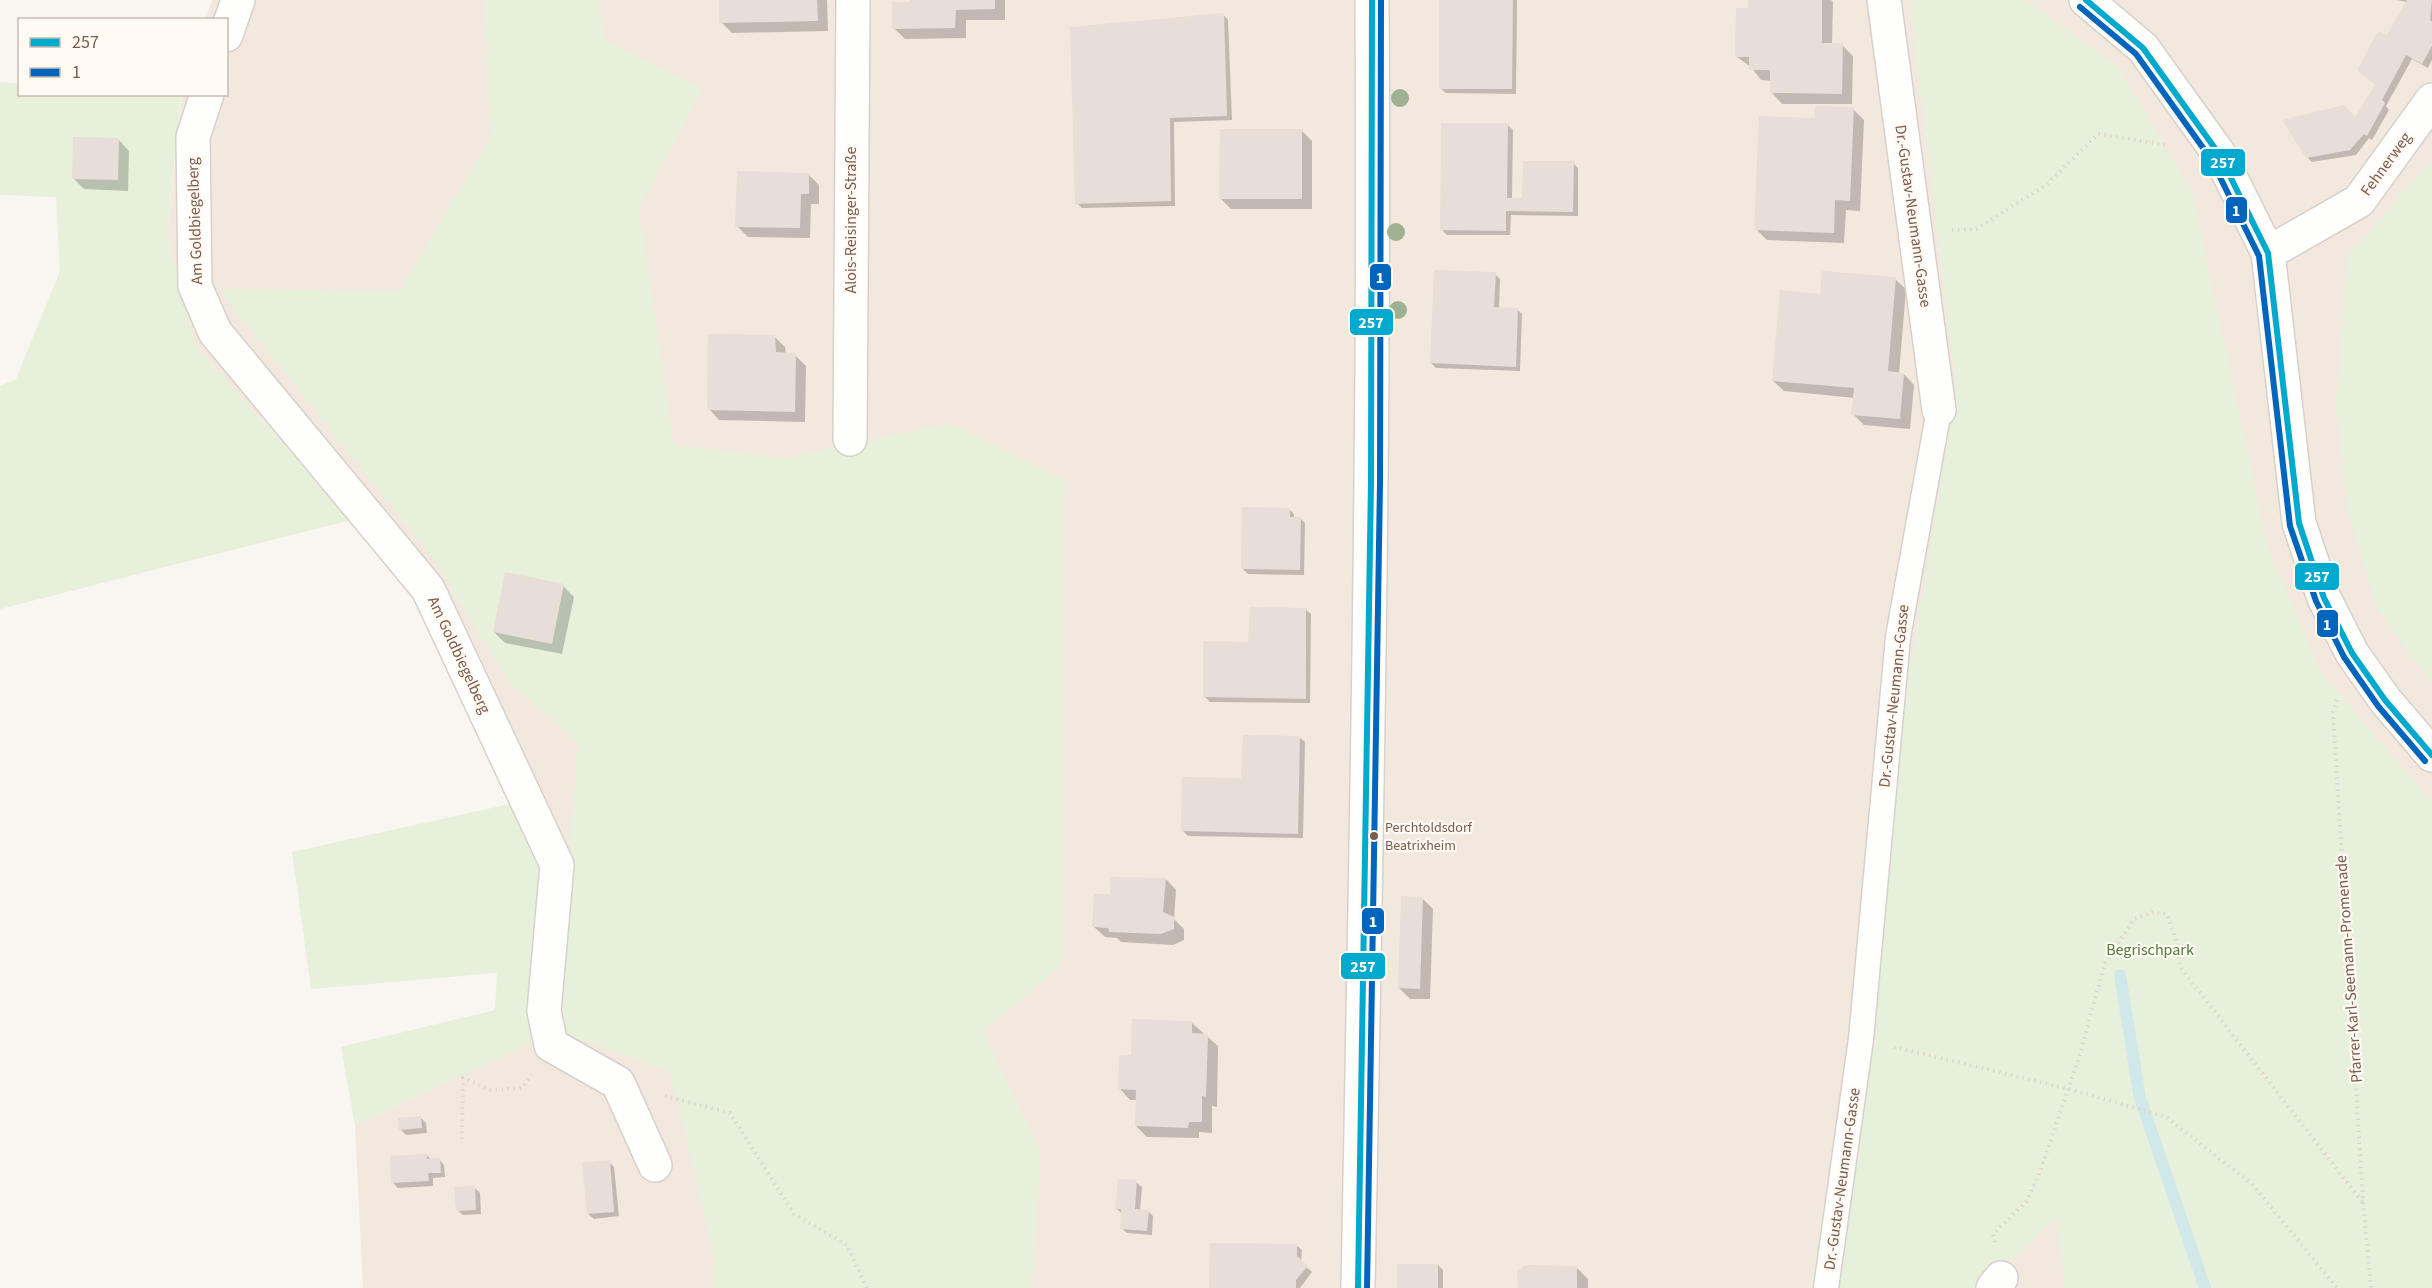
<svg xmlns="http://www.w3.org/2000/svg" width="2432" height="1288" font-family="'Source Sans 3',sans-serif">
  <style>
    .residential { fill: #f2e8de }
    .green { fill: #e7f0db }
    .shadow { fill: #0003 }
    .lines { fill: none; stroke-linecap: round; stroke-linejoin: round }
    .stream { stroke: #d0e8ea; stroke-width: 12 }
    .building { fill: #e6ded7 }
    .service-casing { stroke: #d7d1cb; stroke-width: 27 }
    .minor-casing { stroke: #d7d1cb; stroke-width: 36 }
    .tertiary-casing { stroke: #d7d1cb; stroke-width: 36 }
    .path { stroke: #dcd5d0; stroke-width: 4; stroke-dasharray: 1.5 4.5; stroke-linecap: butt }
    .service { stroke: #fefefd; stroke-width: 24 }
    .minor { stroke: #fefefd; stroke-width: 33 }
    .tertiary { stroke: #fefefd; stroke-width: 33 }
    .bus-1-casing { stroke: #fffaf3; stroke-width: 10 }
    .bus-2-casing { stroke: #fffaf3; stroke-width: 10 }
    .bus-1 { stroke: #00a9ce; stroke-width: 6 }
    .bus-2 { stroke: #0065bd; stroke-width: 6 }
    .tree { fill: #9eb190 }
    .bus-dot { fill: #7a5c4d; stroke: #fffaf3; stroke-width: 2 }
    .labels { text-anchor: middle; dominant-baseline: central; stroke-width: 4.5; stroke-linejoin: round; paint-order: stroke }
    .bus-label { font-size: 14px; fill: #7a5c4d; stroke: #fffaf3; text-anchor: start }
    .street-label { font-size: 16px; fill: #7a5c4d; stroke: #fffaf3 }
    .park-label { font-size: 16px; fill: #537a41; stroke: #fffaf3 }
    .line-badge { stroke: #fffaf3; stroke-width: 2 }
    .badge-label { font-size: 16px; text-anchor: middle; font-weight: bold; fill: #fff }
  </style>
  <rect width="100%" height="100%" fill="#f9f5f0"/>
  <path class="residential" d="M212,0H2432V1288H363L355,1125L529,1044L545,865L401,575L196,347L167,234L182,95L226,94V20L206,19Z"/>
  <g class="green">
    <path d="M484,0H598L605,40L702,90L639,208L674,445L786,458L951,423L1065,480L1062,965L983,1031L1041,1153L1032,1288H714L713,1249L670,1072L556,1030L578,743L509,682L433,558L218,289L399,291L491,137Z"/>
    <path d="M1910,0H2026L2119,68L2192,192L2268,548L2320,671L2432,802V1288H2065L2057,1217L1982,1288H1810L1956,388Z"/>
    <path d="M0,82L19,84L20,94H149L181,97L167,234L196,347L351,520L0,609V386L16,379L60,271L56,197L0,195Z"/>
    <path d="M2432,159V685L2377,609L2348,512L2336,404L2348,256Z"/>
    <path d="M514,803L545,865L530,1044L355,1125L341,1047L495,1010L497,973L311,989L292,852Z"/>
  </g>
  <g class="shadow">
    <path d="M720,0H827L828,31L732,33L721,22Z"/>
    <path d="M912,0H1005V20H966V38L905,39L894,28L912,3Z"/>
    <path d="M1441,0H1517L1516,94L1446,93L1440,88Z"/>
    <path d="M1750,0H1831L1833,2L1832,45H1842L1853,56L1852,104H1782L1772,93V81L1761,80L1751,67L1737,57L1750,10Z"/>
    <path d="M2397,0H2432V60L2428,68L2412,59L2386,106L2389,110L2372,140L2369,138L2356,155L2312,162L2307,157L2355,120L2376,85L2387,37L2407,2Z"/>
    <path d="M1223,14L1228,20L1232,120L1174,122L1175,206L1082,208L1077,203Z"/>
    <path d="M1853,109L1864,120L1860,211L1846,210L1844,243L1767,240L1756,229L1816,120Z"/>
    <path d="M1508,125L1513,130L1512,199H1523L1573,163L1578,168V216L1511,215L1510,235H1447L1442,230Z"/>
    <path d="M1301,130L1312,141V209H1231L1220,198Z"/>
    <path d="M119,140L129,151L128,191L84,189L73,178Z"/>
    <path d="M808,174L819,185V204H811L810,238L748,237L737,226Z"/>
    <path d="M1495,274L1500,279L1499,309H1517L1522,314L1520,371L1436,368L1431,363Z"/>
    <path d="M1895,279L1906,289L1899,374H1904L1914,385L1910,429L1864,425L1853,414L1855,398L1784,391L1773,381L1821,295Z"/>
    <path d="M774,336L785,347L786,354L795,355L806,366L805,422L719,420L709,409Z"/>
    <path d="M1289,509L1294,514V518H1300L1305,523L1304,575L1248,574L1243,569Z"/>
    <path d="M563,586L574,597L562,654L505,643L494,632Z"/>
    <path d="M1305,609L1311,614L1310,703L1210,702L1205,697L1250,643Z"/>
    <path d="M1299,737L1305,742L1303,838L1188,836L1183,831L1243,780Z"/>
    <path d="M1166,879L1176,890L1174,919L1184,929V940L1173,945L1121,942L1117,938L1105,937L1094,927L1112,895Z"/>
    <path d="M1423,899L1433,909L1430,999H1410L1399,988Z"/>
    <path d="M1192,1023L1218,1046L1217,1107L1212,1106V1133L1199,1132V1138L1147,1137L1136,1126L1137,1100H1130L1120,1089L1132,1057Z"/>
    <path d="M421,1118L426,1123L427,1133L406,1135L401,1130Z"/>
    <path d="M427,1155L431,1160L439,1159L444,1165L445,1177L433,1178V1186L398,1188L393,1183Z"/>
    <path d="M609,1162L614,1167L619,1216L594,1219L588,1214Z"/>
    <path d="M1136,1182L1142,1187L1140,1211H1148L1153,1216L1152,1235L1127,1233L1121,1228L1122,1214L1116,1208Z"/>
    <path d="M475,1188L480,1193L481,1214L463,1215L457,1210Z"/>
    <path d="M1296,1245L1302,1250L1301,1262L1312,1272L1300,1288H1210Z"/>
    <path d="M1438,1265L1443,1270V1288H1398Z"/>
    <path d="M1577,1268L1588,1279V1288H1520Z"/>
  </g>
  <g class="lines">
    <path class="stream" d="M2120,975L2140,1098L2205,1288"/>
  </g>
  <g class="building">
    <path d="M719,0H817L818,21L719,23Z"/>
    <path d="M910,0H995V9L956,10L955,28L892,29V2H910Z"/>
    <path d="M1439,0H1513L1512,89H1439Z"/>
    <path d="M1748,0H1822V43H1843L1842,94L1770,93V70H1749V57H1735L1736,8H1748Z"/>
    <path d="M2407,0H2432L2430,20L2432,22V46L2422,64L2406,55L2382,100L2385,103L2367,136L2364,134L2350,150L2306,158L2282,120L2344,105L2355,117L2375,85L2357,70L2378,31L2387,35Z"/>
    <path d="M1224,13L1227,116L1170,118L1171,201L1075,204L1070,27Z"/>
    <path d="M1815,106L1854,107L1850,201L1835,200L1834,233L1754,230L1759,116L1815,118Z"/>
    <path d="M1441,123H1508L1507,198H1522L1523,161H1574L1573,212L1506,211V231L1440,230Z"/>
    <path d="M1220,129H1302V199H1219Z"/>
    <path d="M73,137L119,138L118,180L72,179Z"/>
    <path d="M737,171L809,173V194H801L800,228L735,227Z"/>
    <path d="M1434,270L1496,272L1494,307L1518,308L1516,367L1430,363Z"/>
    <path d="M1822,271L1896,277L1888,371L1904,373L1900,419L1851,415L1854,388L1772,381L1780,290L1820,294Z"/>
    <path d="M708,334L775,335L776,352L796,353L795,412L707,410Z"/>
    <path d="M1242,507L1290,508V517H1301L1300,570L1241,569Z"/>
    <path d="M505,572L564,584L552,644L493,632Z"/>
    <path d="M1250,607L1306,608V699L1203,697V641L1248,642Z"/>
    <path d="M1243,735L1300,736L1298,834L1181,831L1182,777L1241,778Z"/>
    <path d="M1110,877L1166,878L1163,912L1174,917V929L1161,934L1109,932L1108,928L1092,927L1094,894H1110Z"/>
    <path d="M1401,896L1423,897L1420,989L1398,988Z"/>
    <path d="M1132,1019L1192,1021V1033L1208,1034L1206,1097L1202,1096V1122H1189L1188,1128L1135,1126L1136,1090L1118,1089L1119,1055H1131Z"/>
    <path d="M421,1116L422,1128L399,1130L398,1118Z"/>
    <path d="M427,1154V1159L440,1158L441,1173H428L429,1181L391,1183L390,1156Z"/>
    <path d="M610,1160L614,1212L587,1214L582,1163Z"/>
    <path d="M1118,1179L1137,1180L1135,1209L1149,1210L1147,1231L1120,1229L1121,1209H1115Z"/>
    <path d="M475,1186L476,1210L456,1211L454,1187Z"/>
    <path d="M1210,1243L1297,1244V1256L1308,1266L1296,1280V1288H1209Z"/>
    <rect x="1397" y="1264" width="41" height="24"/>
    <path d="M1525,1265L1577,1266V1288H1518L1517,1271Z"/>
  </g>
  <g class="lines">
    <defs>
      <path id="service" d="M1826,1288L1861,1039L1898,637L1939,410"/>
      <g id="minor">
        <path d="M1884,0L1939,410"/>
        <path d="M226,35L238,0"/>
        <path d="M207,94L193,137L195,286L215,332L428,589L557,865L544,1011L551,1045L618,1083L655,1165"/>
        <path d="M2268,253L2359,201L2432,100"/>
        <path d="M850,439L853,0"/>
        <path d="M1358,1288C1366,859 1375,429 1372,0"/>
        <path d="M1993,1288L2001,1278"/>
      </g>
      <path id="tertiary" d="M2086,0L2143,48L2219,154L2268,253L2299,523L2324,598L2352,653L2385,700L2432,755"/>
    </defs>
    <use href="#service" class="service-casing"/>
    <use href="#minor" class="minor-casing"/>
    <use href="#tertiary" class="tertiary-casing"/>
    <g class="path">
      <path d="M1952,230L1976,229L2046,185L2098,134L2165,145"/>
      <path d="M2337,700L2333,712L2363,1203L2371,1288"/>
      <path d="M1894,1047L2069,1089L2166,1117L2252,1184L2337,1288"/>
      <path d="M665,1096L730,1113L794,1214L847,1245L867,1288"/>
      <path d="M462,1139L463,1078L491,1090L522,1088L531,1075"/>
      <path d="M1995,1242L1993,1234L2026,1202L2040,1172L2078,1061L2105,963L2134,919L2153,912L2167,914L2177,943L2180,967L2363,1203"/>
    </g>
    <use href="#service" class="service"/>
    <use href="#minor" class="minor"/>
    <use href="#tertiary" class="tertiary"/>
    <defs>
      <g id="bus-1">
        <path d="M2086,0L2143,48L2219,154L2268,253L2299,523L2324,598L2352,653L2385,700L2432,755"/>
        <path d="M1358,1288L1371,483L1372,0"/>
      </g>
      <g id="bus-2">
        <path d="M2080,7L2136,54L2211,159L2259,256L2290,526L2316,601L2344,657L2378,706L2425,761"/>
        <path d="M1367,1288L1380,483L1381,0"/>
      </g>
    </defs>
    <use href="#bus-1" class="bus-1-casing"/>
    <use href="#bus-2" class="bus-2-casing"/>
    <use href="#bus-1" class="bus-1"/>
    <use href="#bus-2" class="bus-2"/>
  </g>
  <g class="tree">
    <circle cx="1400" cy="98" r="9"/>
    <circle cx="1396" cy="232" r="9"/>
    <circle cx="1398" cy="310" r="9"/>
  </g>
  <circle class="bus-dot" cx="1374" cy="836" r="5"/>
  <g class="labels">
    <g class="bus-label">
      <text x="1385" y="828">Perchtoldsdorf<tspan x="1385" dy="18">Beatrixheim</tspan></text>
    </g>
    <g class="street-label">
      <text transform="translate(2386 164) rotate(-54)">Fehnerweg</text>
      <text transform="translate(1913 216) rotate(82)">Dr.-Gustav-Neumann-Gasse</text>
      <text transform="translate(851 220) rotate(-90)">Alois-Reisinger-Straße</text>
      <text transform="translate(195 221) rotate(-92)">Am Goldbiegelberg</text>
      <text transform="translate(459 655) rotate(65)">Am Goldbiegelberg</text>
      <text transform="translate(1894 696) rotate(-84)">Dr.-Gustav-Neumann-Gasse</text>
      <text transform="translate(2349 969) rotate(-94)">Pfarrer-Karl-Seemann-Promenade</text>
      <text transform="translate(1842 1179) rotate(-82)">Dr.-Gustav-Neumann-Gasse</text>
    </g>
    <g class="park-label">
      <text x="2150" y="950">Begrischpark</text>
    </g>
  </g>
  <g class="line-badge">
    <rect x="2200" y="148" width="46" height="29" rx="6" fill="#00a9ce"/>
    <rect x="2225" y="196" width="23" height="28" rx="6" fill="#0065bd"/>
    <rect x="1369" y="263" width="23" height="28" rx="6" fill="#0065bd"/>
    <rect x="1349" y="308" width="45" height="28" rx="6" fill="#00a9ce"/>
    <rect x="2294" y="562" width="46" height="29" rx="6" fill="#00a9ce"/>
    <rect x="2316" y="609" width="23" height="29" rx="6" fill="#0065bd"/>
    <rect x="1361" y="907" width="24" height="28" rx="6" fill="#0065bd"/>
    <rect x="1340" y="952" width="46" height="28" rx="6" fill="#00a9ce"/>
  </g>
  <g class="badge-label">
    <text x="2223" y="168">257</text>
    <text x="2236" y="216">1</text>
    <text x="1380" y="283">1</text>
    <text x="1371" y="328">257</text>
    <text x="2317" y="582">257</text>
    <text x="2327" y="630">1</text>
    <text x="1373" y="927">1</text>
    <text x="1363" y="972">257</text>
  </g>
  <rect x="18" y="18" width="210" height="78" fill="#fffaf3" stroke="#cabbb1" stroke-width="1.5"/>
  <rect x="30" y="38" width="30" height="9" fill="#00a9ce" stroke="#cabbb1" stroke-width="1.5"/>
  <text x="72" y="48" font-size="18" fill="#7a5c4d">257</text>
  <rect x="30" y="68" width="30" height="9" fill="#0065bd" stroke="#cabbb1" stroke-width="1.5"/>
  <text x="72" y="78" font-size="18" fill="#7a5c4d">1</text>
</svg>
